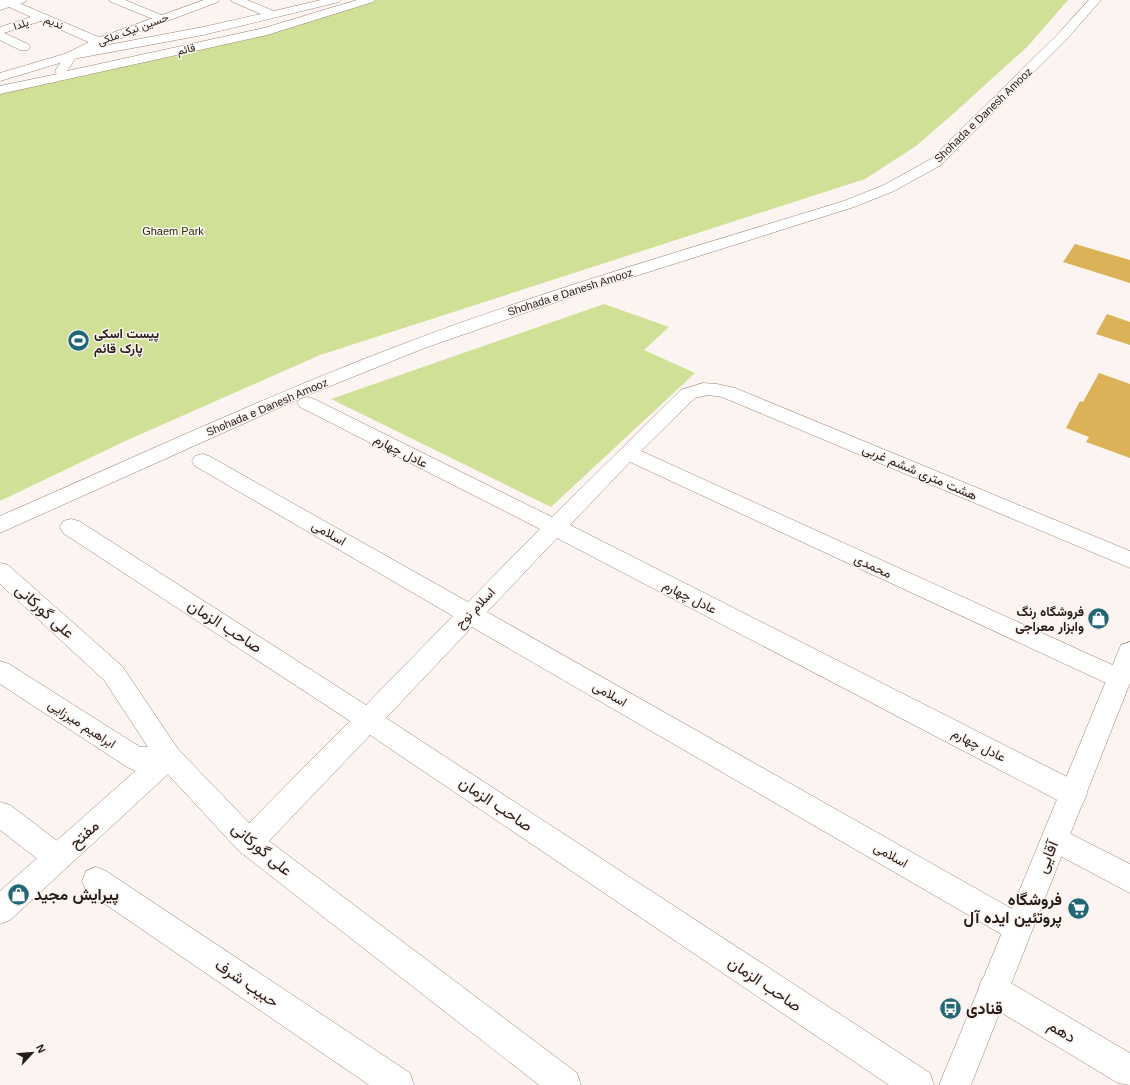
<svg xmlns="http://www.w3.org/2000/svg" width="1130" height="1085" font-family="Arial,Vazirmatn,sans-serif">
  <style>
    .green { fill: #d1e097 }
    .building { fill: #dbb258 }
    .lines { fill: none; stroke-linecap: round; stroke-linejoin: round }
    .street-casing { stroke: #9e806f; stroke-width: 1 }
    .secondary-casing { stroke: #9e806f; stroke-width: 1 }
    .street { fill: #fff; fill-rule: evenodd }
    .secondary { fill: #fff; fill-rule: evenodd }
    .labels { text-anchor: middle; dominant-baseline: central; stroke-width: 3; stroke-linejoin: round; paint-order: stroke }
    .far-street-label { font-size: 11px; fill: #271b15; stroke: #fbf4f0 }
    .far-park-label { font-size: 11px; fill: #272d05; stroke: #fbf4f0 }
    .poi-label { font-size: 13px; font-weight: bold; fill: #271b15; stroke: #fbf4f0; text-anchor: start }
    .street-label { font-size: 13px; fill: #271b15; stroke: #fbf4f0 }
    .near-street-label { font-size: 16px; fill: #271b15; stroke: #fbf4f0 }
    .near-poi-label { font-size: 16px; font-weight: bold; fill: #271b15; stroke: #fbf4f0; text-anchor: start }
  </style>
  <rect width="100%" height="100%" fill="#fbf4f0"/>
  <g class="green">
    <path d="M372,0H1068L1028,46L953,114L916,146L865,179L320,355L123,442L0,501V94L287,28Z"/>
    <path d="M604,304L669,327L644,350L695,373L551,507L331,399Z"/>
  </g>
  <g class="building">
    <path d="M1075,244L1130,260V283L1063,262Z"/>
    <path d="M1107,314L1130,322V345L1096,334Z"/>
    <path d="M1099,373L1130,384V458L1086,442L1089,437L1066,428L1080,401L1083,402Z"/>
  </g>
  <g class="lines">
    <defs>
      <g id="street">
        <path d="M0,0H12L103,39L105,42L99,46L95,45L41,21L4,33L28,44L30,47L28,50H20L0,40V27L31,17L0,3Z"/>
        <path d="M109,0H125L166,17L168,19L162,22L158,21L111,2Z"/>
        <path d="M231,0H247L274,11L321,0H341L339,2L203,35L73,59L0,81V73L71,52L203,27L261,14L233,2Z"/>
        <path d="M703,383L717,384L735,388L1130,551V568L722,397L708,395L695,398L641,451L1128,672L1130,676L1128,686L1119,689L630,462L570,525L1083,785L1087,794L1083,803L1073,806L1063,803L557,538L487,612L1028,918L1033,928L1028,938L1018,943L1008,938L472,627L386,718L930,1073L934,1085H889L370,735L269,841L577,1073L581,1085H539L239,851L163,769L136,771L127,767L0,684V661L9,664L140,747H148L104,680L0,584V563L8,565L122,666L178,749L249,823L350,721L63,533L60,527L63,521L71,519L79,521L366,705L453,616L195,466L192,461L195,456L202,454L209,456L468,602L540,529L300,407L297,403L300,399L307,397L314,399L552,517L681,390Z"/>
        <path d="M0,802L10,805L68,849L72,858L68,867L58,871L48,867L0,830Z"/>
        <path d="M1055,826L1130,864V893L1045,848L1041,839L1045,830Z"/>
        <path d="M96,867L106,871L410,1073L414,1085H369L86,891L82,881L86,871Z"/>
        <path d="M993,975L1004,979L1130,1053V1085L1118,1083L982,1001L978,990L982,979Z"/>
      </g>
      <g id="secondary">
        <path d="M10,0H27L25,2L0,10V3Z"/>
        <path d="M204,0H220L218,2L103,45L75,59L67,71L264,28L357,0H375L373,2L267,35L0,94V86L57,74L55,71L67,53L95,39Z"/>
        <path d="M1089,0H1101L1065,41L941,165L894,191L854,207L582,293L422,349L303,397L0,533V516C135,457 270,394 408,342C551,288 698,246 844,201L884,185L931,159L1057,35Z"/>
        <path d="M1130,642V683L971,1085H939L1118,652L1121,645Z"/>
        <path d="M169,746L178,749L182,757L178,765L10,920L0,924V891L160,749Z"/>
      </g>
    </defs>
    <use href="#street" class="street-casing"/>
    <use href="#secondary" class="secondary-casing"/>
    <use href="#street" class="street"/>
    <use href="#secondary" class="secondary"/>
  </g>
  <defs>
    <symbol id="stadium-disc" viewBox="-11 -11 22 22"><circle r="9.5" fill="#216777" stroke="#fbf4f0"/><path d="M0-5a6.5 5 0 1 0 0 10a6.5 5 0 1 0 0-10ZM-3.5-1.8h7v3.6h-7Z" fill="#fff"/></symbol>
    <symbol id="shop-disc" viewBox="-11 -11 22 22"><circle r="9.5" fill="#216777" stroke="#fbf4f0"/><path d="M-5-2.5h2.3a2.7 3.5 0 0 1 5.4 0H5L5.5 6h-11ZM-1.5-2.5h3a1.5 2.3 0 0 0-3 0Z" fill="#fff"/></symbol>
    <symbol id="supermarket-disc" viewBox="-11 -11 22 22"><circle r="9.5" fill="#216777" stroke="#fbf4f0"/><path d="M-6-5.5h2.5l.6 2H6L4.5 2H-2.5L-4.4-4H-6ZM-1.5 3.2a1.3 1.3 0 1 0 .1 0ZM3 3.2a1.3 1.3 0 1 0 .1 0Z" fill="#fff"/></symbol>
    <symbol id="bus-disc" viewBox="-11 -11 22 22"><circle r="9.5" fill="#216777" stroke="#fbf4f0"/><path d="M-5-6H5V4H4V6H2V4H-2V6H-4V4H-5ZM-3.5-4V0h7V-4ZM-3.5 1.2v1.5H-2V1.2ZM2 1.2v1.5H3.5V1.2Z" fill="#fff"/></symbol>
  </defs>
  <g fill-rule="evenodd">
    <use href="#stadium-disc" x="66" y="328" width="25" height="25"/>
    <use href="#shop-disc" x="1086" y="606" width="25" height="25"/>
    <use href="#shop-disc" x="6" y="882" width="25" height="25"/>
    <use href="#supermarket-disc" x="1066" y="896" width="25" height="25"/>
    <use href="#bus-disc" x="938" y="996" width="25" height="25"/>
  </g>
  <g class="labels">
    <g class="far-street-label">
      <text transform="translate(54 22) rotate(23)">ندیم</text>
      <text transform="translate(21 24) rotate(-19)">یلدا</text>
      <text transform="translate(133 29) rotate(-20)">حسین نیک ملکی</text>
      <text transform="translate(186 49) rotate(-13)">قائم</text>
      <text transform="translate(983 115) rotate(-44)">Shohada e Danesh Amooz</text>
      <text transform="translate(570 292) rotate(-18)">Shohada e Danesh Amooz</text>
      <text transform="translate(267 407) rotate(-23)">Shohada e Danesh Amooz</text>
    </g>
    <g class="far-park-label">
      <text x="173" y="231">Ghaem Park</text>
    </g>
    <g class="poi-label">
      <text x="94" y="333">پیست اسکی<tspan x="94" dy="15">پارک قائم</tspan></text>
      <text x="1084" y="611" text-anchor="end">فروشگاه رنگ<tspan x="1084" dy="15">وابزار معراجی</tspan></text>
    </g>
    <g class="street-label">
      <text transform="translate(401 451) rotate(27)">عادل چهارم</text>
      <text transform="translate(920 472) rotate(23)">هشت متری ششم غربی</text>
      <text transform="translate(329 533) rotate(30)">اسلامی</text>
      <text transform="translate(873 566) rotate(25)">محمدی</text>
      <text transform="translate(690 597) rotate(27)">عادل چهارم</text>
      <text transform="translate(475 608) rotate(-46)">اسلام نوح</text>
      <text transform="translate(610 694) rotate(30)">اسلامی</text>
      <text transform="translate(82 724) rotate(33)">ابراهیم میرزایی</text>
      <text transform="translate(979 745) rotate(27)">عادل چهارم</text>
      <text transform="translate(891 855) rotate(30)">اسلامی</text>
    </g>
    <g class="near-street-label">
      <text transform="translate(45 611) rotate(42)">علی گورکانی</text>
      <text transform="translate(225 626) rotate(33)">صاحب الزمان</text>
      <text transform="translate(496 804) rotate(34)">صاحب الزمان</text>
      <text transform="translate(84 834) rotate(-42)">مفتح</text>
      <text transform="translate(262 849) rotate(40)">علی گورکانی</text>
      <text transform="translate(1047 857) rotate(-68)">آقایی</text>
      <text transform="translate(247 983) rotate(34)">حبیب شرف</text>
      <text transform="translate(765 984) rotate(34)">صاحب الزمان</text>
      <text transform="translate(1062 1031) rotate(31)">دهم</text>
    </g>
    <g class="near-poi-label">
      <text x="34" y="894">پیرایش مجید</text>
      <text x="1062" y="899" text-anchor="end">فروشگاه<tspan x="1062" dy="18">پروتئین ایده آل</tspan></text>
      <text x="966" y="1008">قنادی</text>
    </g>
  </g>
  <g transform="translate(32 1053) rotate(64)" stroke="#fbf4f0" stroke-width="3" paint-order="stroke">
  <path d="M0-3L7 15L0 10L-7 15Z" fill="#271b15"/>
  <text y="-6" font-size="11" font-weight="bold" text-anchor="middle" fill="#271b15">N</text>
  </g>
</svg>
